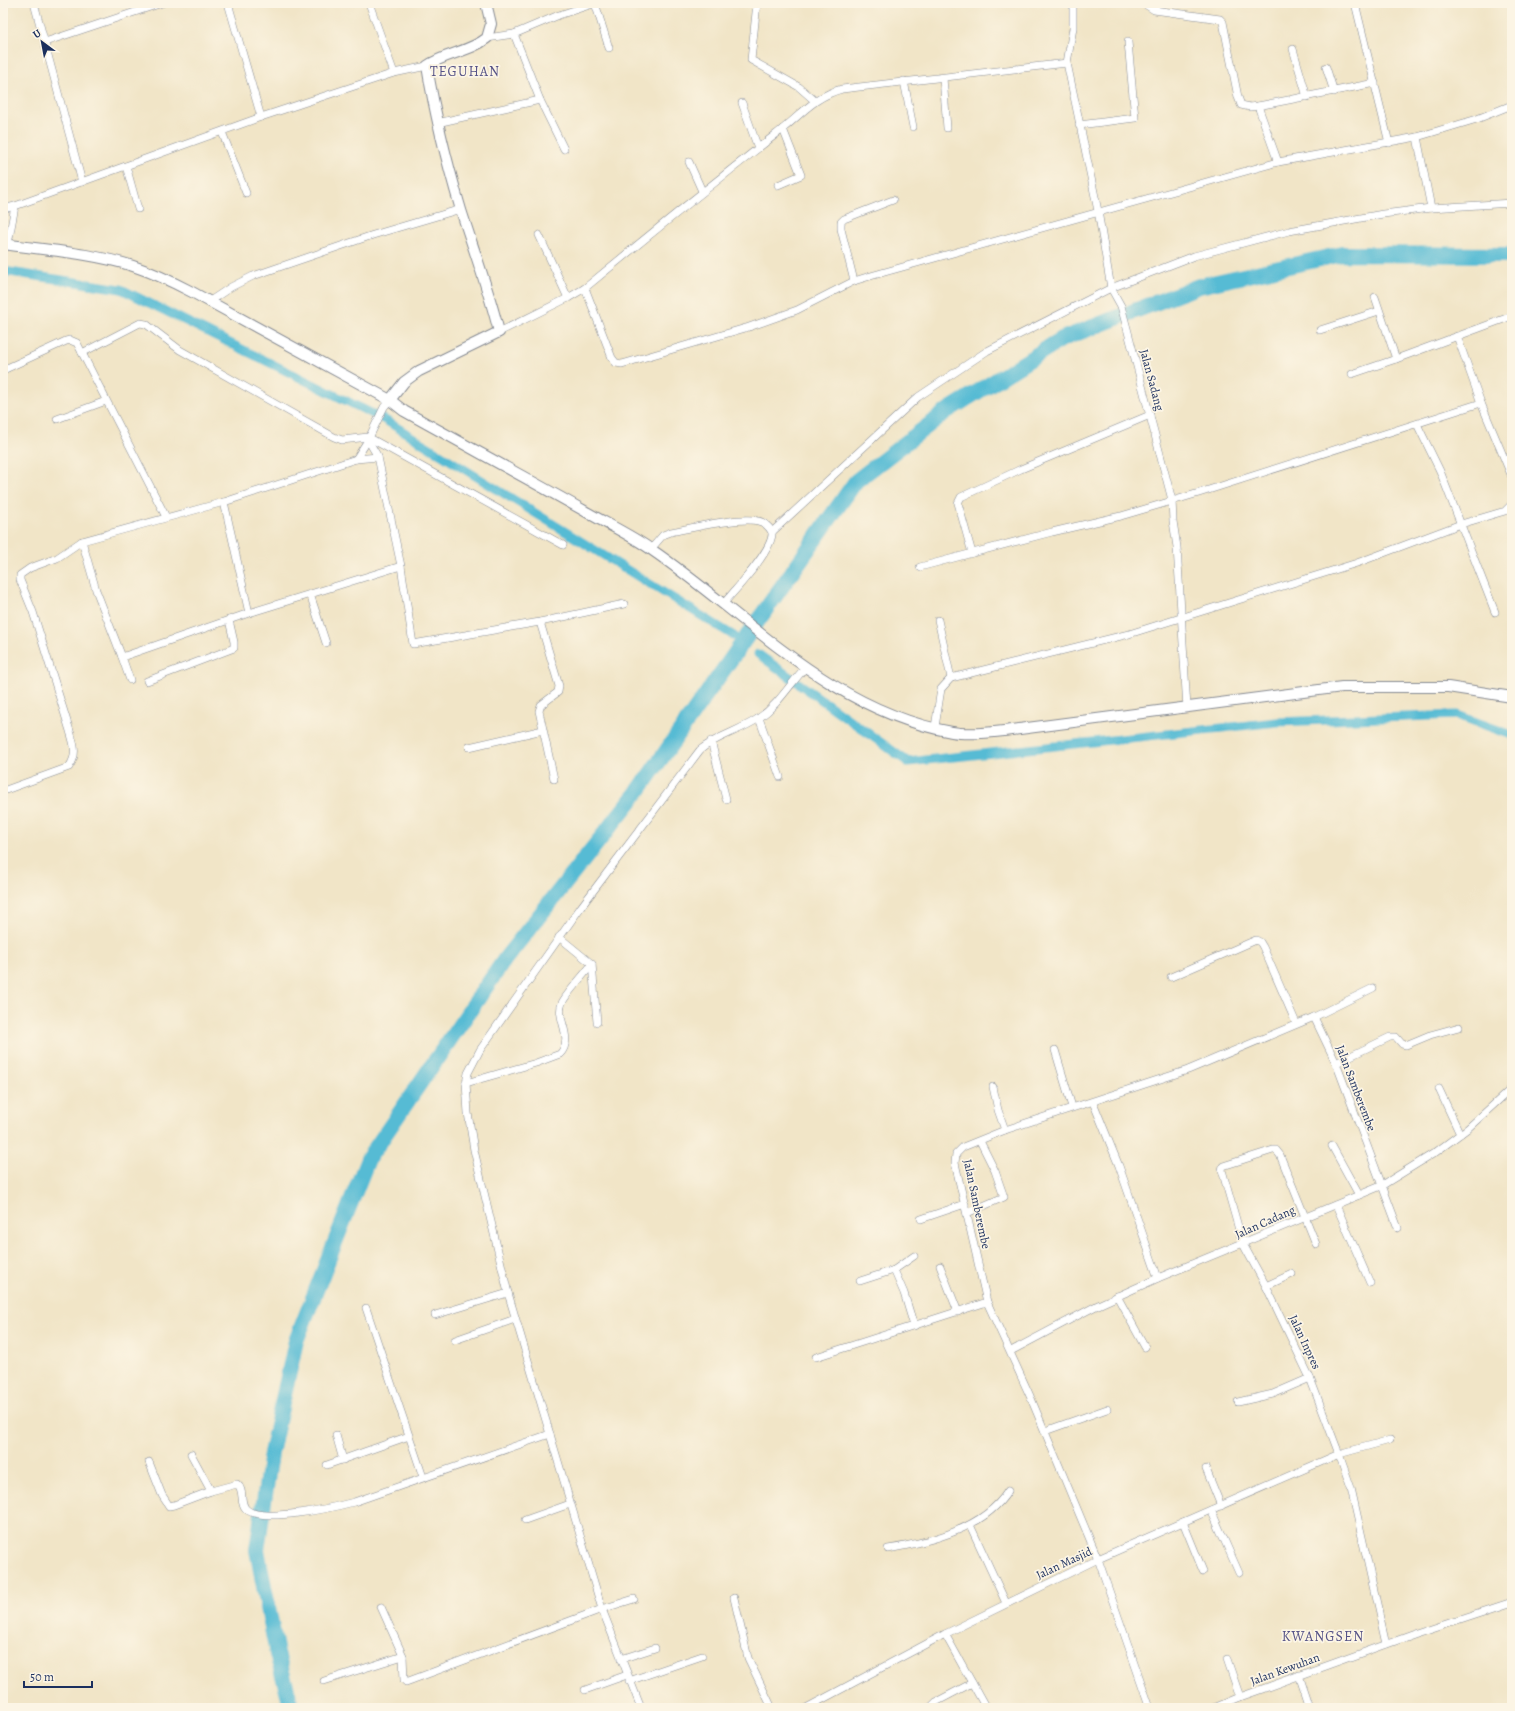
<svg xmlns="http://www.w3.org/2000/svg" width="1515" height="1711" font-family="Alegreya,serif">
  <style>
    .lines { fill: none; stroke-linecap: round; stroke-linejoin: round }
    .canal { stroke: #56bbd4; stroke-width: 9 }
    .river { stroke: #56bbd4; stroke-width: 16 }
    .street-casing { stroke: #868a92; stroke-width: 8 }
    .secondary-casing { stroke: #868a92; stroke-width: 12 }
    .street { stroke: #fff; stroke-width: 7 }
    .secondary { stroke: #fff; stroke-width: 10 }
    .labels { text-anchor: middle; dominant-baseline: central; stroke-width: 3.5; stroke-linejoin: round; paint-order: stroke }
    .street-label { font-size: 12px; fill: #1b2f5e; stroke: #fcf5e5 }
    .quarter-label { font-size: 14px; letter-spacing: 1px; fill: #565387; stroke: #fcf5e5 }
  </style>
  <rect width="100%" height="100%" fill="#fcf5e5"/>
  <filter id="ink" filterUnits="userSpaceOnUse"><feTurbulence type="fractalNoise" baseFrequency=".025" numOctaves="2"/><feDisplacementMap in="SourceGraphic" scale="8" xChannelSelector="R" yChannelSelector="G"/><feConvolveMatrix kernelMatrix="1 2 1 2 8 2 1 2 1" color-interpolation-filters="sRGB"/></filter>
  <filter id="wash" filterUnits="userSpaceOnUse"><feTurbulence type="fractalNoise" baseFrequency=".012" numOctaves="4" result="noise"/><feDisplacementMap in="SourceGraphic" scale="16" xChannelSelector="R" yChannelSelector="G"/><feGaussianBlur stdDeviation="0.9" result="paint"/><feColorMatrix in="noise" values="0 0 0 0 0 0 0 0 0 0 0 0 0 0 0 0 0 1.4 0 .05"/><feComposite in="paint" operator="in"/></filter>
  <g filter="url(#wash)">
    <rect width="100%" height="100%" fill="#f1e5c7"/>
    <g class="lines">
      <g class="canal">
        <path d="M3,271L121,289L385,420L734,636"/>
        <path d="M758,654L908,762L1277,722L1457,715L1512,735"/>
      </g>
      <path class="river" d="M292,1708L277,1654L257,1550L271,1453L296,1341L368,1159L505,959L639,790L856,481L947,411L1062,339L1199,286L1342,254L1512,255"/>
    </g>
  </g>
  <g filter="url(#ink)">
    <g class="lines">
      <defs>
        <g id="street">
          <path d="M34,3L82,182"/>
          <path d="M228,3L261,117"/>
          <path d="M369,3L394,73"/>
          <path d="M595,3L609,48"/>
          <path d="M757,3L751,60L799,87L815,101"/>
          <path d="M1073,3V28L1067,63L1098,211L1111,288L1121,306L1128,332L1172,500L1173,521L1177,547L1187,708"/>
          <path d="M1143,3L1154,10L1220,19L1223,22L1238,97L1241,105L1250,107L1258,106L1375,83"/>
          <path d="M1355,3L1389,143"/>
          <path d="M514,34L540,100L564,149"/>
          <path d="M487,38L514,34L559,15L596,3"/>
          <path d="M45,42L162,3"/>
          <path d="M1293,49L1307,97"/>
          <path d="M1326,67L1334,92"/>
          <path d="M943,78L947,128"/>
          <path d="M904,81L913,127"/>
          <path d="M742,103L758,148"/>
          <path d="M1258,106L1278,162"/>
          <path d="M437,123L540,100"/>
          <path d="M1079,125L1135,118L1128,42"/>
          <path d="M222,132L246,193"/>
          <path d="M1417,137L1431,208"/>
          <path d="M689,162L702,191"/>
          <path d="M126,166L138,209"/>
          <path d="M778,185L801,175L783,129"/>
          <path d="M3,209L15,206"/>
          <path d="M539,235L568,298"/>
          <path d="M8,244L15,206L261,117L394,73L427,66"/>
          <path d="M854,281L841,229V222L844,219L893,200"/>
          <path d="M585,288L612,358L616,363L622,364L749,327L797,310L854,281L867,277L1278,162L1417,137L1477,119L1512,105"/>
          <path d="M1375,297L1396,359L1512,316"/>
          <path d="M210,301L231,287L253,276L373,235L461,209"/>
          <path d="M1320,330L1379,311"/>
          <path d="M499,332L568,298L585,288C648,236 711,185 775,135C798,118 814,96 842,89L1067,63"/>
          <path d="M1457,336L1481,403L1512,477"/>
          <path d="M82,353L140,323L146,324L180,350L334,437L342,440L368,437L563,545"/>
          <path d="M3,370L66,341L70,340L77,343L166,517"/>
          <path d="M1352,374L1396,359"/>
          <path d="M390,400L384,407L368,440L378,457L401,566L413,644L540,622L624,604"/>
          <path d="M57,419L106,401"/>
          <path d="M1417,424L1440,471L1495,612"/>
          <path d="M356,459L368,440"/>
          <path d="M224,502L249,613"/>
          <path d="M772,532L918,397L987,351L1111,288L1194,256L1289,231L1383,214L1431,208L1512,203"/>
          <path d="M82,541L96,590L122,657L249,613L401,566"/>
          <path d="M651,549L663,535L671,532C691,528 741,516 758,521C765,522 769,527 772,532C774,549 736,589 724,603"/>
          <path d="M972,553L958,503L961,497L1021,469L1150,415"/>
          <path d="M920,567L1052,532L1121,516L1199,493L1481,403"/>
          <path d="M310,594L326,643"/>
          <path d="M938,620L951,678"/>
          <path d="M540,622L559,686L558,692L541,705L539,711L554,779"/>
          <path d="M122,657L130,680"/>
          <path d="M147,681L234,648V642L229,620"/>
          <path d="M759,718L780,777"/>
          <path d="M935,727L941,689L951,678L1129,634L1357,563L1461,524L1505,511L1512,504"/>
          <path d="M711,741L726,799"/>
          <path d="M469,747L543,730"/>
          <path d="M3,791L69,767C78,754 74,745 70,731L33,612L20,580V575L30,568L57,558L82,541L224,502L356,459L378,457"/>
          <path d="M559,937L592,964L597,1022"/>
          <path d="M1171,977L1256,940L1260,942L1263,947L1296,1023"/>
          <path d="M1314,1017L1373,988"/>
          <path d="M1055,1050L1072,1107"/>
          <path d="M1336,1063L1390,1037H1396L1402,1044L1406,1045L1430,1035L1459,1027"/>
          <path d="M466,1083L536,1063L560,1054C575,1037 555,1019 562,1003C566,994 585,974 592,964"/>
          <path d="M993,1087L998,1110L1005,1130"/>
          <path d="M1439,1089L1460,1134"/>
          <path d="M1093,1102L1119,1166L1158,1278"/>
          <path d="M1332,1146L1359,1195"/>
          <path d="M1336,1205L1370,1283"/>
          <path d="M967,1213L1004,1197L995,1171L980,1141"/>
          <path d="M921,1219L965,1204"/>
          <path d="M1316,1244L1280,1155L1276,1150H1273L1223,1166L1222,1170L1243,1244L1266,1286L1310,1378L1339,1454L1351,1488L1386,1644"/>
          <path d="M940,1266L958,1312"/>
          <path d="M860,1281L894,1270"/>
          <path d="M1266,1286L1292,1274"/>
          <path d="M1117,1296L1145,1347"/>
          <path d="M366,1308L423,1477"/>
          <path d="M435,1315L508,1293"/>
          <path d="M914,1326L904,1293L894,1270L914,1256"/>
          <path d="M455,1340L515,1319"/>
          <path d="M1011,1351L1096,1306L1158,1278L1381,1186L1436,1152L1467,1129L1512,1088"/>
          <path d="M816,1357L987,1302"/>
          <path d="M1238,1402L1273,1394L1310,1378"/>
          <path d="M1045,1431L1107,1409"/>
          <path d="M336,1435L343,1460"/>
          <path d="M191,1454L211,1491"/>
          <path d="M149,1462L162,1495L169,1506L174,1505L211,1491L237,1484C245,1490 239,1502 246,1509C261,1524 335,1507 354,1502L550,1434"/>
          <path d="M327,1465L409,1436"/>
          <path d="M1206,1469L1221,1506"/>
          <path d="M1211,1510L1239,1573"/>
          <path d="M525,1520L570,1504"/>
          <path d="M1183,1522L1203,1571"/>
          <path d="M970,1525L1006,1603"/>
          <path d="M888,1549C929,1542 984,1529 1008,1491"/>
          <path d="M734,1598L748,1658L772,1708"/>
          <path d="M381,1607L403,1656L404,1680L406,1682L602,1609L634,1599"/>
          <path d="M945,1634L986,1708"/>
          <path d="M621,1659L655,1648"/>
          <path d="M1227,1659L1240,1697"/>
          <path d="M1299,1675L1310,1708"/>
          <path d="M324,1681L403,1656"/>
          <path d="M629,1681L702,1656"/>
          <path d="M585,1690L627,1675"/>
          <path d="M641,1708L602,1609L508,1293L474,1150L468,1113L466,1083L468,1073L480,1050L581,907L700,750C718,735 740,731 759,718C778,705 790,684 805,668"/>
          <path d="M806,1708L945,1634L1098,1559L1339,1454L1390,1440"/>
          <path d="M930,1708L936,1702L972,1683"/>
          <path d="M1150,1708L1098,1559L1030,1396L987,1302L955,1163L956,1154L963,1147L1005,1130L1188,1070L1314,1017L1336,1063L1398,1228"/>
          <path d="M1214,1708L1240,1697L1415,1634L1512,1602"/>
        </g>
        <g id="secondary">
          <path d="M3,244C46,250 92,253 133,266C154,273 173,282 192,292L390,400L404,411C463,444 523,476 583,510C605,523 631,535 652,550C748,616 831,711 952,732C968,735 987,733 1004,731L1342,687H1448L1512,697"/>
          <path d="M390,400L404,382L419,371L499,332C489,291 474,251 461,210C447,163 435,115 427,66C445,53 470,52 487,38L491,24L486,3"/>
        </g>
      </defs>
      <use href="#street" class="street-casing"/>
      <use href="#secondary" class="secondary-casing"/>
      <use href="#street" class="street"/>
      <use href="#secondary" class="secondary"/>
    </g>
  </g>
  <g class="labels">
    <g class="street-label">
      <text transform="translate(1152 380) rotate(75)">Jalan Sadang</text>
      <text transform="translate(1356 1088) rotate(69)">Jalan Samberembe</text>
      <text transform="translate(977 1204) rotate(78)">Jalan Samberembe</text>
      <text transform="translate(1265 1222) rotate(-24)">Jalan Cadang</text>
      <text transform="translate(1305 1342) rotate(65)">Jalan Inpres</text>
      <text transform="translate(1064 1563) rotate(-25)">Jalan Masjid</text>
      <text transform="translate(1285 1669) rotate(-20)">Jalan Kewuhan</text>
    </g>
    <g class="quarter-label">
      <text x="465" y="71">TEGUHAN</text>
      <text x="1323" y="1636">KWANGSEN</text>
    </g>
  </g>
  <rect width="1515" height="1711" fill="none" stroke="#fcf5e5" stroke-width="16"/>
  <g transform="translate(42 42) rotate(328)" stroke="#fcf5e5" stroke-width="3" paint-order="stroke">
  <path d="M0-3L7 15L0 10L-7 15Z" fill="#1b2f5e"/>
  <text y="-6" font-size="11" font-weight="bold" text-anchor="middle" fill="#1b2f5e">U</text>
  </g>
  <path d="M24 1681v6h68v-6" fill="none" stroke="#1b2f5e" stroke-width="2"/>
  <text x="30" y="1681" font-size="12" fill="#1b2f5e" stroke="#fcf5e5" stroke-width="3" paint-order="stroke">50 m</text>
</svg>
